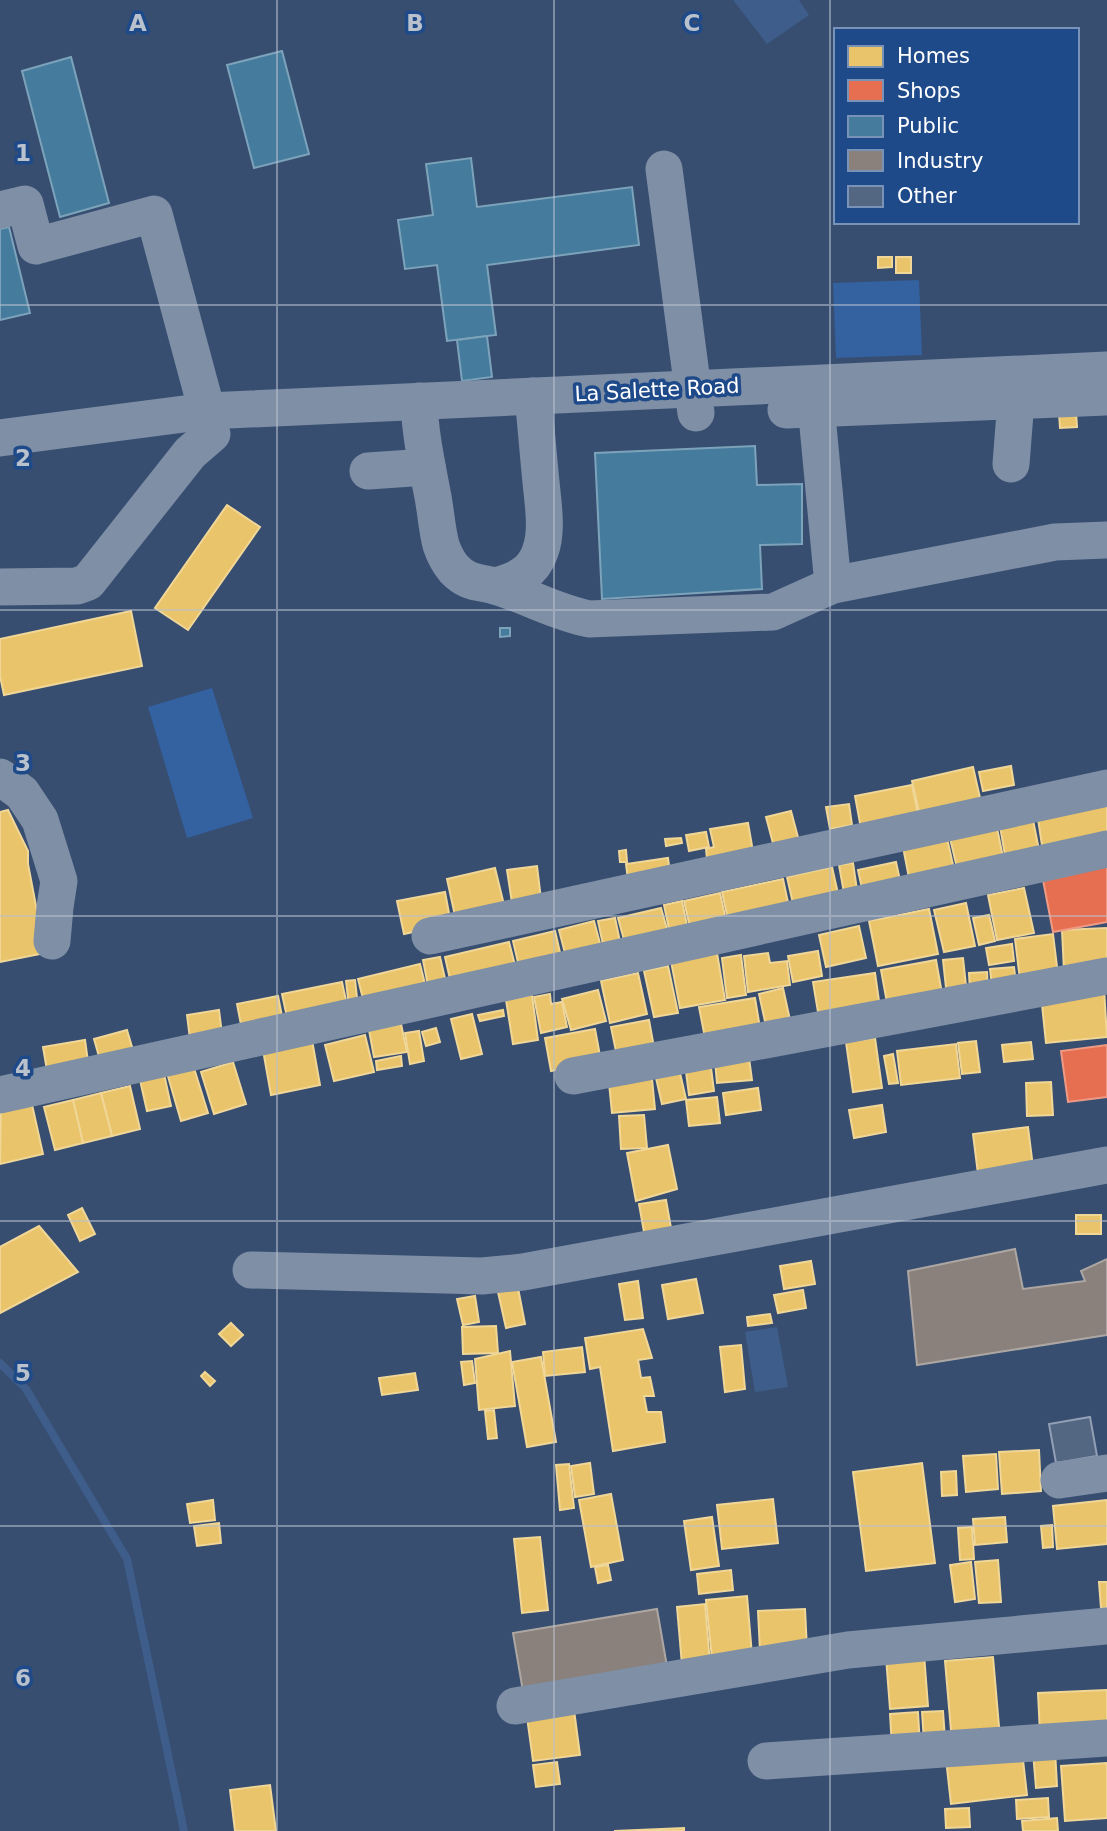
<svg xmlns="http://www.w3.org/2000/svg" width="1107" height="1831" font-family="'DejaVu Sans',sans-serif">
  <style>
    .green { fill: #3461a0 }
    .water { fill: #3e5d8a }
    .homes { fill: #e9c46a; stroke: #f0d697; stroke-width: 2 }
    .shops { fill: #e76f51; stroke: #ee9a85; stroke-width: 2 }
    .public { fill: #457b9d; stroke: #7da3ba; stroke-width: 2 }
    .industry { fill: #8a817c; stroke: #ada7a3; stroke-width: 2 }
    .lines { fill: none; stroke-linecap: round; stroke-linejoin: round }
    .stream { stroke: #3e5d8a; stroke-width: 8 }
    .building { fill: #536682; stroke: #929fb4; stroke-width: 2 }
    .minor { stroke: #7e8fa6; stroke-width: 37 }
    .grid { fill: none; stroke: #b9c1cd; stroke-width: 2; stroke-opacity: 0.55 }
    .labels { text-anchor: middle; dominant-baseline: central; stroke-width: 7; stroke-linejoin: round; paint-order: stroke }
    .street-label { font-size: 21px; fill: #fff; stroke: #1f4a89 }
    .grid-label { font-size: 23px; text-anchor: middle; font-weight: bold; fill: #b9c1cd; stroke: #1f4a89; stroke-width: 7; stroke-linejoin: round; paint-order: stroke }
  </style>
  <rect width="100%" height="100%" fill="#374e71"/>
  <g class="green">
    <path d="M919,280L922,355L836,358L833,283Z"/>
    <path d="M212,688L253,818L187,838L148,707Z"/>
  </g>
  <g class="water">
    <path d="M733,0H799L809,15L767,44Z"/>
    <path d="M777,1327L788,1387L755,1392L745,1332Z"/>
  </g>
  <g class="homes">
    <path d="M878,257H892V267L878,268Z"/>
    <rect x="896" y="257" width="15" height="16"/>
    <path d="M1076,412L1077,427L1060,428L1059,413Z"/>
    <path d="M227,505L260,527L188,630L155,608Z"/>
    <path d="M131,611L142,666L4,695L0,676V639Z"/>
    <path d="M1011,766L1014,785L983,791L979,772Z"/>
    <path d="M973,767L983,811L922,825L912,781Z"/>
    <path d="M912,785L920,824L862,834L855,796Z"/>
    <path d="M1107,801V837L1043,852L1038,819Z"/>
    <path d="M849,804L852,825L830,829L826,807Z"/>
    <path d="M8,810L28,851V864L45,953L0,962V812Z"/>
    <path d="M791,811L799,841L774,847L766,817Z"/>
    <path d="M1033,820L1040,855L1006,861L1000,826Z"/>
    <path d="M748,823L755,863L708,869L706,849L714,847L710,829Z"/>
    <path d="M997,828L1004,862L958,872L950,838Z"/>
    <path d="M706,832L709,847L689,851L686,835Z"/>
    <path d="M681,838L682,843L666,846L665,839Z"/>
    <path d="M947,838L955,874L910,883L903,847Z"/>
    <path d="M626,850L627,862H620L619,851Z"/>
    <path d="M668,858L671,881L629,887L626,864Z"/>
    <path d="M896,862L901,885L863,893L858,870Z"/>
    <path d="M853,863L857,890L844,893L839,865Z"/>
    <path d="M537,866L541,899L512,903L507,870Z"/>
    <path d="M832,867L839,898L794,908L787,877Z"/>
    <path d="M495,868L506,913L457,925L447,879Z"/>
    <path d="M783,879L790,912L729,924L722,892Z"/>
    <path d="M1024,888L1034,933L997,940L988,895Z"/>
    <path d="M445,892L451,924L404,934L397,901Z"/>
    <path d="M720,893L727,925L691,932L684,901Z"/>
    <path d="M682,901L689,935L671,939L664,905Z"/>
    <path d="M966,903L975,946L944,952L934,910Z"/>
    <path d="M661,908L669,936L626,947L618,918Z"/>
    <path d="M929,909L938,954L878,966L869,921Z"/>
    <path d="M989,915L995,941L979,945L973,918Z"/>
    <path d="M615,918L622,951L605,954L598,921Z"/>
    <path d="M594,921L602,951L567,961L559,930Z"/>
    <path d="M859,926L866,958L826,967L819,935Z"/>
    <path d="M1107,928V968L1064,971L1062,930Z"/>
    <path d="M555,931L562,961L520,971L513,941Z"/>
    <path d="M1053,934L1059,983L1021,988L1015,939Z"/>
    <path d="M509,942L517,973L452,988L445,957Z"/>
    <path d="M1012,944L1014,961L989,965L986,948Z"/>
    <path d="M818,951L822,976L793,982L788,956Z"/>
    <path d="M717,953L725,1000L680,1008L671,961Z"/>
    <path d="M768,953L770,963L787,961L790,985L748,992L744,956Z"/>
    <path d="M741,955L746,995L727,998L722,958Z"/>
    <path d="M440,957L447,987L429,991L423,960Z"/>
    <path d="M963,958L967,995L947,997L943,960Z"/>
    <path d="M936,960L943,999L888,1008L881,970Z"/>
    <path d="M420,964L427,992L365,1007L358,979Z"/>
    <path d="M668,966L678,1013L654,1017L644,971Z"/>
    <path d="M1014,967L1017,992L993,995L990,969Z"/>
    <path d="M987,972L988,991L970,992L969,973Z"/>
    <path d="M638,973L647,1014L610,1023L601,981Z"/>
    <path d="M875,973L880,1008L819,1018L813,982Z"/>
    <path d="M355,980L358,1006L349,1007L346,981Z"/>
    <path d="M342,982L348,1010L288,1022L282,994Z"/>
    <path d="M783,988L790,1020L766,1026L759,994Z"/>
    <path d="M1104,989L1107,1037L1046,1043L1041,995Z"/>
    <path d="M598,990L606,1021L571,1030L562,999Z"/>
    <path d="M550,994L551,1004L562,1002L567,1027L541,1033L534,997Z"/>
    <path d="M532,995L538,1040L513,1044L506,1000Z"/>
    <path d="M278,996L284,1026L243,1035L237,1004Z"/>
    <path d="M755,998L761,1034L706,1043L699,1007Z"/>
    <path d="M219,1010L222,1034L190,1039L187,1015Z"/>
    <path d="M503,1010L504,1016L480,1021L478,1015Z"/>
    <path d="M472,1014L482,1054L461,1059L451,1019Z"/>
    <path d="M649,1020L655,1053L618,1061L611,1027Z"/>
    <path d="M401,1024L407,1052L374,1057L369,1030Z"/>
    <path d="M436,1028L440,1042L426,1046L422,1032Z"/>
    <path d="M595,1029L601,1061L551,1071L545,1038Z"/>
    <path d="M127,1030L135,1057L102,1067L94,1039Z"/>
    <path d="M419,1031L424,1061L410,1064L405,1033Z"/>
    <path d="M365,1035L374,1072L334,1081L325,1045Z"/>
    <path d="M875,1038L882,1088L853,1092L846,1042Z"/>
    <path d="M85,1040L89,1069L48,1076L43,1047Z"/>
    <path d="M312,1040L320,1085L271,1095L263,1050Z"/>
    <path d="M976,1041L980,1072L962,1074L958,1043Z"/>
    <path d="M1031,1042L1033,1059L1004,1062L1002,1045Z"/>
    <path d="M956,1044L960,1078L901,1085L897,1051Z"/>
    <path d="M893,1054L898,1083L889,1084L884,1056Z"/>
    <path d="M401,1056L402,1066L377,1070L376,1061Z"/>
    <path d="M749,1058L752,1080L717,1083L715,1061Z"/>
    <path d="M710,1060L714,1091L689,1095L685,1064Z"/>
    <path d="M233,1062L246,1104L214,1114L201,1072Z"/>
    <path d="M193,1065L208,1113L181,1121L167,1073Z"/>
    <path d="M680,1073L686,1099L662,1104L656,1078Z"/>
    <path d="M164,1074L171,1106L147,1111L140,1080Z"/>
    <path d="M652,1079L655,1109L612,1113L609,1083Z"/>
    <path d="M1051,1082L1053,1115L1027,1116L1026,1083Z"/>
    <path d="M130,1086L140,1129L112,1136L101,1093Z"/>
    <path d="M758,1088L761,1110L726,1115L723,1093Z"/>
    <path d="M101,1093L112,1136L83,1143L73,1100Z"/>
    <path d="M717,1097L720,1123L689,1126L686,1100Z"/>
    <path d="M31,1100L43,1154L0,1164L1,1106Z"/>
    <path d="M73,1100L83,1143L55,1150L44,1107Z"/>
    <path d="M882,1105L886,1132L854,1138L849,1110Z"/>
    <path d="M644,1115L647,1148L621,1149L619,1116Z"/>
    <path d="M1028,1127L1034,1175L979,1182L973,1134Z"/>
    <path d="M668,1145L677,1189L636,1201L627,1153Z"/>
    <path d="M666,1200L673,1239L646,1243L639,1204Z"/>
    <path d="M82,1208L95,1234L80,1241L68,1215Z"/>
    <rect x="1076" y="1215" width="25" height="19"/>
    <path d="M39,1226L78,1272L0,1313V1247Z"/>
    <path d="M811,1261L815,1284L784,1289L780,1266Z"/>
    <path d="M696,1279L703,1313L668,1319L662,1285Z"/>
    <path d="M638,1281L643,1318L625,1320L619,1284Z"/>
    <path d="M518,1288L525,1324L506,1328L498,1292Z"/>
    <path d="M803,1290L806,1308L778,1313L774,1295Z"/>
    <path d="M475,1296L479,1322L463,1325L457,1299Z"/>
    <path d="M770,1314L772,1323L748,1326L747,1317Z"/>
    <path d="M231,1323L243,1335L231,1346L219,1334Z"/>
    <path d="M496,1326L498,1353L463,1354L462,1327Z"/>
    <path d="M643,1329L652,1358L638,1360L641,1378L650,1377L654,1396H644L647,1412H661L665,1442L613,1451L600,1367L590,1369L585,1338Z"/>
    <path d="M741,1345L745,1389L725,1392L720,1347Z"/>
    <path d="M582,1347L585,1372L545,1376L543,1352Z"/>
    <path d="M510,1351L515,1406L479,1410L475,1359Z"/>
    <path d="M541,1357L556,1442L527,1447L512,1362Z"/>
    <path d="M472,1361L475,1383L464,1385L461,1362Z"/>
    <path d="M205,1372L215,1381L210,1386L201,1376Z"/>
    <path d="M415,1373L418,1390L382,1395L379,1378Z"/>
    <path d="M494,1410L497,1438L488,1439L485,1411Z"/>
    <path d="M1039,1450L1041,1491L1002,1494L999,1452Z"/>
    <path d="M996,1454L998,1489L966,1492L963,1456Z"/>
    <path d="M590,1463L594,1494L575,1497L571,1466Z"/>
    <path d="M922,1463L935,1563L866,1571L853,1472Z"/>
    <path d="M569,1464L574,1508L560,1510L556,1465Z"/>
    <path d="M956,1471L957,1495L942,1496L941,1472Z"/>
    <path d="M611,1494L623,1560L591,1567L579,1500Z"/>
    <path d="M773,1499L778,1543L722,1549L717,1505Z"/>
    <path d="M213,1500L215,1520L190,1523L187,1504Z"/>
    <path d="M1107,1500V1544L1057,1549L1053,1506Z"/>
    <path d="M712,1517L719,1566L691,1570L684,1521Z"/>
    <path d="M1005,1517L1007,1542L975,1545L973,1519Z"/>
    <path d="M219,1523L221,1543L197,1546L194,1526Z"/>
    <path d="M1052,1525L1053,1547L1043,1548L1041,1526Z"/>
    <path d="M972,1527L974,1559L960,1560L958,1528Z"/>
    <path d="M540,1537L548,1610L522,1613L514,1539Z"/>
    <path d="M998,1560L1001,1602L979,1603L975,1562Z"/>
    <path d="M971,1562L975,1599L955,1602L950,1565Z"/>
    <path d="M608,1565L611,1580L598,1583L595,1567Z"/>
    <path d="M731,1570L733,1590L699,1594L697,1574Z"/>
    <path d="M1099,1582H1107V1608H1101Z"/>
    <path d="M747,1596L752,1655L712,1659L706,1600Z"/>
    <path d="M705,1604L710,1663L682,1665L677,1607Z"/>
    <path d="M805,1609L807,1649L760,1651L758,1611Z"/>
    <path d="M924,1654L928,1706L890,1709L886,1657Z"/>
    <path d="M993,1657L1000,1738L952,1742L945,1661Z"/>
    <path d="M1107,1690V1731L1040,1734L1038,1693Z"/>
    <path d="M574,1710L580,1755L533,1761L527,1717Z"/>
    <path d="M943,1711L945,1739L924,1741L922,1712Z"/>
    <path d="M918,1712L920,1746L892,1747L890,1714Z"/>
    <path d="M1055,1750L1057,1786L1036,1788L1033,1752Z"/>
    <path d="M1022,1751L1027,1795L951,1804L946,1759Z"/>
    <path d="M557,1762L560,1784L536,1787L533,1765Z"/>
    <path d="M1107,1763V1818L1065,1821L1061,1766Z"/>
    <path d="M270,1785L276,1831H235L230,1790Z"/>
    <path d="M1048,1798L1049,1817L1017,1819L1016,1800Z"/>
    <path d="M969,1808L970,1827L946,1828L945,1809Z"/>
    <path d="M1057,1818L1058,1831H1023L1022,1821Z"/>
    <path d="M684,1828V1831H614Z"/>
  </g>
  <g class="shops">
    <path d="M1107,866V922L1053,932L1043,880Z"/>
    <path d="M1107,1045V1097L1068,1102L1061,1051Z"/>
  </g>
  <g class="public">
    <path d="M282,51L309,154L254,168L227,65Z"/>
    <path d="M71,57L109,203L60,217L22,71Z"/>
    <path d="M471,158L477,207L632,187L639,245L487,265L496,335L447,341L437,265L405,269L398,220L433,215L426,164Z"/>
    <path d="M9,227L30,313L0,320V229Z"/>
    <path d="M487,336L492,377L462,381L457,340Z"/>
    <path d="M755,446L757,485L802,484V544L760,545L762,589L602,599L595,453Z"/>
    <path d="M500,628H510V636L500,637Z"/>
  </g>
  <g class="industry">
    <path d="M1015,1249L1023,1289L1085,1281L1081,1271L1107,1259V1335L917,1365L908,1271Z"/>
    <path d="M657,1609L669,1678L525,1703L513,1633Z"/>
  </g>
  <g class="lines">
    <path class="stream" d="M0,1363L26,1389L127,1559L184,1831"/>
  </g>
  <path class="building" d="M1090,1417L1097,1456L1056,1463L1049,1424Z"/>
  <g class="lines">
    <g class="minor">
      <path d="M664,169L696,413"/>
      <path d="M0,210L25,204L36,246L154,214L207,411L211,433"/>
      <path d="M814,384L833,585"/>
      <path d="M419,401C420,434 427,465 433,497C436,513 437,530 441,545C444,554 448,562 454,569C469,585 480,581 498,587C530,597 555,612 589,619L773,612L833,585L1055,542L1107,540"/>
      <path d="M786,410L1107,397"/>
      <path d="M0,438L207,411L1107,370"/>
      <path d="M1011,464L1016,400"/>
      <path d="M368,471L427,467"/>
      <path d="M495,586C515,581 533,573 540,552C548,531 543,504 541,482C538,453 536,425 533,396"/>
      <path d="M0,587L77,586L88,582L190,453L212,434"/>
      <path d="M0,777L22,793L40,820L59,881L55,907L52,941"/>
      <path d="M430,936L1107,788"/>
      <path d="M573,1076L1107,976"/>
      <path d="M0,1095L1107,849"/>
      <path d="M251,1270L482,1276L523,1272L1107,1165"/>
      <path d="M1059,1480L1107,1473"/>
      <path d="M515,1706L848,1650L1107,1626"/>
      <path d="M766,1761L1107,1738"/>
    </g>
  </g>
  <path class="grid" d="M277,0V1831M554,0V1831M830,0V1831M0,305H1107M0,610H1107M0,916H1107M0,1221H1107M0,1526H1107"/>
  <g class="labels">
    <g class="street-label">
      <text transform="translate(657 390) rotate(-3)">La Salette Road</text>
    </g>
  </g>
  <g class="grid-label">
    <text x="138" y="31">A</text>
    <text x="415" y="31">B</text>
    <text x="692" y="31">C</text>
    <text x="23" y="161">1</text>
    <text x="23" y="466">2</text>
    <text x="23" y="771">3</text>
    <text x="23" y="1076">4</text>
    <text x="23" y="1381">5</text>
    <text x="23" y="1686">6</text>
  </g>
  <rect x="834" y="28" width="245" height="196" fill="#1f4a89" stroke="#7992b8" stroke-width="2"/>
  <rect x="848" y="46" width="35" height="21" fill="#e9c46a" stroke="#7992b8" stroke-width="2"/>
  <text x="897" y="63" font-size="21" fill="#ffffff">Homes</text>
  <rect x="848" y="80" width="35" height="21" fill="#e76f51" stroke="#7992b8" stroke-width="2"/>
  <text x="897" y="98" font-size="21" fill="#ffffff">Shops</text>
  <rect x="848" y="116" width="35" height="21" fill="#457b9d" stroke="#7992b8" stroke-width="2"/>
  <text x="897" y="133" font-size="21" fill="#ffffff">Public</text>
  <rect x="848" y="150" width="35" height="21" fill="#8a817c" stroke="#7992b8" stroke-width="2"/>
  <text x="897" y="168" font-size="21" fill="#ffffff">Industry</text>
  <rect x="848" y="186" width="35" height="21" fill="#536682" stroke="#7992b8" stroke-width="2"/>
  <text x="897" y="203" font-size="21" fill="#ffffff">Other</text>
</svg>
